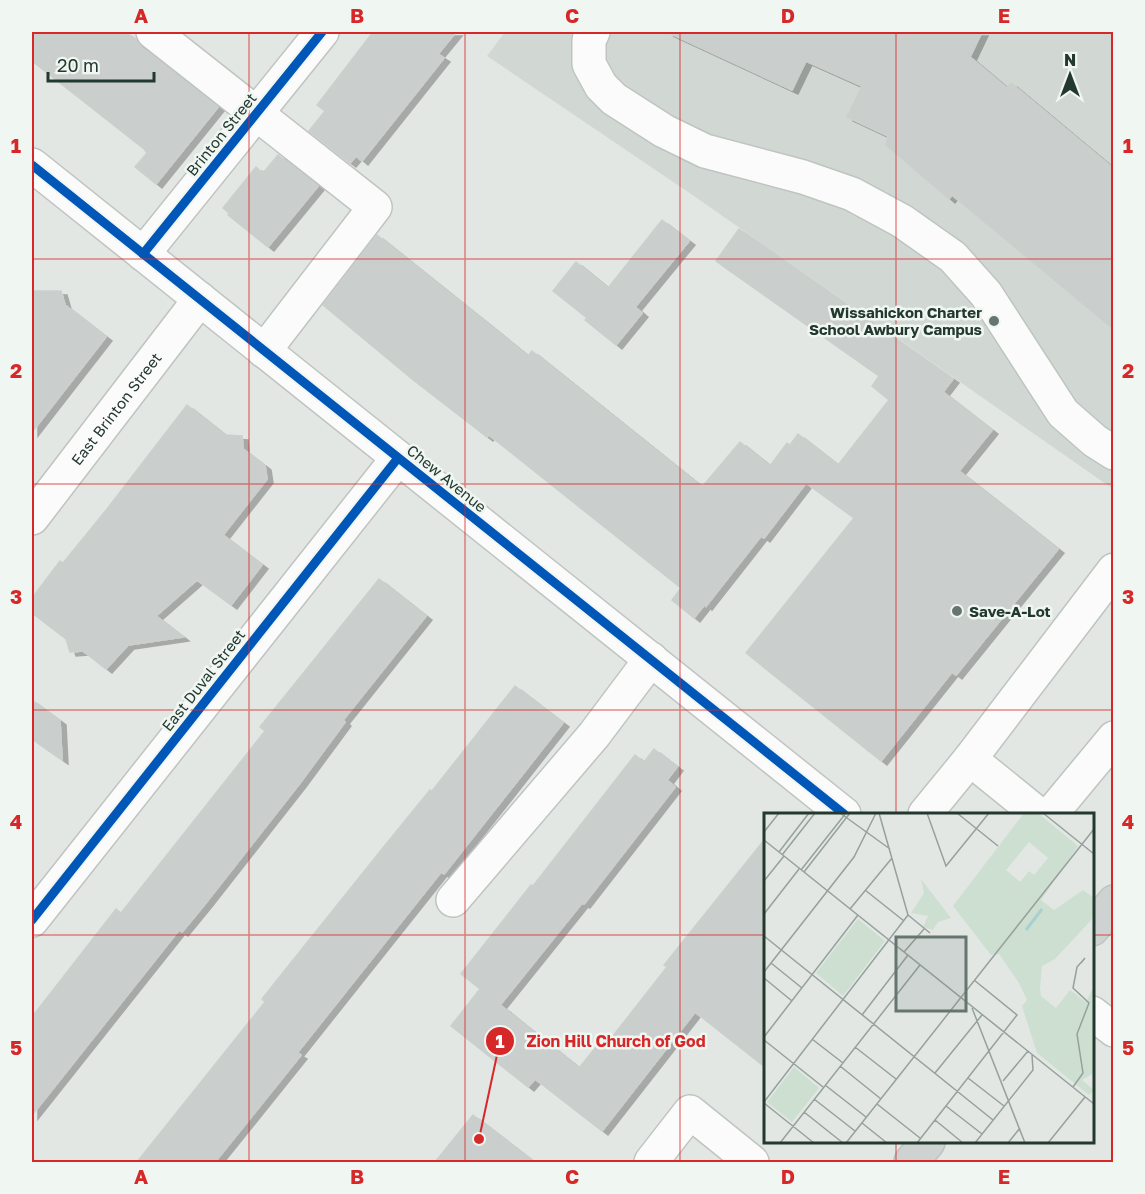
<svg xmlns="http://www.w3.org/2000/svg" width="1145" height="1194" font-family="'Golos Text',sans-serif">
  <style>
    .built { fill: #d1d8d4 }
    .building { fill: #cacecc; stroke: #cbd0cd; stroke-width: 1.5; filter: url(#shadow) }
    .lines { fill: none; stroke-linecap: round; stroke-linejoin: round }
    .minor-casing { stroke: #bfc4c1; stroke-width: 36 }
    .major-casing { stroke: #bcc3c0; stroke-width: 36 }
    .minor { stroke: #fbfbfb; stroke-width: 33 }
    .major { stroke: #ced3d1; stroke-width: 33 }
    .cycleway-casing { stroke: #f0f6f2; stroke-width: 13 }
    .cycleway { stroke: #0057b8; stroke-width: 9 }
    .grid { fill: none; stroke: #d62828; stroke-width: 1.5; stroke-opacity: 0.55 }
    .poi-dot { fill: #66756e; stroke: #f0f6f2; stroke-width: 2 }
    .labels { text-anchor: middle; dominant-baseline: central; stroke-width: 5; stroke-linejoin: round; paint-order: stroke }
    .street-label { font-size: 15px; fill: #23382f; stroke: #f0f6f2 }
    .poi-label { font-size: 15px; font-weight: bold; fill: #23382f; stroke: #f0f6f2; text-anchor: end }
    .inset-river { fill: none; stroke: #a7d1d1; stroke-width: 3 }
    .inset-road { fill: none; stroke: #96a19c; stroke-width: 1.5 }
    .view { fill: #66756e; fill-opacity: 0.15; stroke: #66756e; stroke-width: 3 }
    .inset-edge { fill: none; stroke: #23382f; stroke-width: 3 }
    .leader { fill: none; stroke: #d62828; stroke-width: 2 }
    .callout-dot { fill: #d62828; stroke: #f0f6f2; stroke-width: 2 }
    .mark-label { font-size: 18px; text-anchor: middle; font-weight: bold; fill: #fff }
    .callout-label { font-size: 16px; text-anchor: middle; font-weight: bold; fill: #d62828; stroke: #f0f6f2; stroke-width: 5; stroke-linejoin: round; paint-order: stroke }
    .neatline { fill: none; stroke: #d62828; stroke-width: 2 }
    .grid-label { font-size: 20px; text-anchor: middle; font-weight: bold; fill: #d62828 }
  </style>
  <defs>
    <filter id="shadow"><feDropShadow dx="6" dy="4" stdDeviation="0" flood-color="#0004"/></filter>
  </defs>
  <rect width="100%" height="100%" fill="#e2e7e4"/>
  <path class="built" d="M505,32H1113V489L691,194L487,56Z"/>
  <g class="building">
    <path d="M32,32H125L136,39L141,47L218,107L156,184L135,167L147,153L144,149L32,61Z"/>
    <path d="M373,32H456L438,54L444,58L362,161L356,156L350,163L309,131L325,111L317,105Z"/>
    <path d="M667,32H982L970,57L1007,88L1011,83L1113,168V329L952,195L949,199L886,145L888,136L847,117L862,86L806,61L792,90Z"/>
    <path d="M278,155L318,186L268,247L228,215L230,214L223,208L256,167L263,173Z"/>
    <path d="M662,220L689,241L635,307L642,313L616,345L585,320L587,318L553,291L576,262L608,288Z"/>
    <path d="M739,229L953,379L943,392L992,430L959,471L1058,549L956,675L952,672L881,761L746,653L854,518L806,483L764,538L761,536L706,606L705,604L694,618L672,600L681,588L489,435L487,437L412,379L323,305L377,235L528,356L532,351L702,487L740,442L770,466L787,443L790,445L798,434L838,465L889,400L872,386L879,376L716,261Z"/>
    <path d="M32,291H61L65,305L106,337L32,432Z"/>
    <path d="M187,405L225,435L242,436L243,449L265,466L267,479L223,535L262,565L231,605L197,580L156,616L183,637L128,645L106,669L83,651L70,652L66,639L32,613V598L60,561L63,563L107,509Z"/>
    <path d="M379,579L426,616L343,720L345,722L300,783L205,904L182,932L179,930L32,1115V1017L116,909L121,913L265,731L260,727Z"/>
    <path d="M515,686L563,723L444,874L441,872L297,1053L301,1055L215,1162H137L265,1002L262,999L285,970L382,849L430,790L432,791Z"/>
    <path d="M32,700L60,721L62,760L32,739Z"/>
    <path d="M654,749L677,767L667,780L675,787L584,904L582,903L500,1005L579,1068L604,1037L609,1041L667,967L664,965L765,839V1067L695,1012L602,1131L535,1079L528,1087L451,1026L480,989L461,974L531,885L533,886L635,755L644,762Z"/>
    <path d="M473,1115L534,1162H435Z"/>
  </g>
  <g class="lines">
    <defs>
      <g id="minor">
        <path d="M153,32L375,207L264,351"/>
        <path d="M593,32L589,40V64L601,86L614,99L664,131L705,151L803,177L852,194L902,221L953,257L986,294L1063,413L1095,441L1114,453"/>
        <path d="M32,165L844,814"/>
        <path d="M143,254L322,32"/>
        <path id="s1" d="M32,518L200,299"/>
        <path d="M970,759L1038,814"/>
        <path d="M925,814L970,759L1114,570"/>
        <path d="M1051,814L1114,738"/>
        <path d="M453,900L594,735L651,659"/>
        <path d="M32,920L398,458"/>
        <path d="M1092,1013L1114,1030"/>
        <path d="M651,1162L690,1112L752,1162"/>
      </g>
      <g id="major">
        <path d="M1092,929L1114,902"/>
        <path d="M911,1162L928,1142"/>
      </g>
    </defs>
    <use href="#minor" class="minor-casing"/>
    <use href="#major" class="major-casing"/>
    <use href="#minor" class="minor"/>
    <use href="#major" class="major"/>
    <defs>
      <g id="cycleway">
        <path d="M32,165L844,814"/>
        <path d="M143,254L322,32"/>
        <path d="M32,920L398,458"/>
      </g>
    </defs>
    <use href="#cycleway" class="cycleway-casing"/>
    <use href="#cycleway" class="cycleway"/>
  </g>
  <path class="grid" d="M249,32V1162M465,32V1162M680,32V1162M896,32V814M32,259H1114M32,484H1114M32,710H1114M32,935H766M1092,935H1114M896,1142V1162"/>
  <g class="poi-dot">
    <circle cx="994" cy="321" r="6"/>
    <circle cx="957" cy="611" r="6"/>
  </g>
  <g class="labels">
    <g class="street-label">
      <text transform="translate(221 134) rotate(-51)">Brinton Street</text>
      <text stroke="none"><textPath href="#s1" startOffset="138">East Brinton Street</textPath></text>
      <text transform="translate(447 478) rotate(39)">Chew Avenue</text>
      <text transform="translate(203 680) rotate(-52)">East Duval Street</text>
    </g>
    <g class="poi-label">
      <text x="982" y="312">Wissahickon Charter<tspan x="982" dy="17">School Awbury Campus</tspan></text>
      <text x="969" y="611" text-anchor="start">Save-A-Lot</text>
    </g>
  </g>
  <g transform="translate(764 813)">
    <rect width="330" height="330" fill="#e2e7e4"/>
    <path d="M260,0H274L314,33L277,87L290,97L319,77L330,85V104L291,146L278,153L276,176L277,183L292,195L306,177L322,189L330,173V260L318,267L330,277L325,282L273,240L258,193L263,187L255,170L235,141L227,142L189,93ZM265,29L284,45L270,62L265,58L256,69L242,57ZM157,66L187,105L174,109L169,117L159,114L164,103L147,100L160,80ZM94,106L121,128L79,183L52,160ZM30,254L55,275L28,309L3,289Z" fill="#cddfd0" fill-rule="evenodd"/>
    <path class="inset-river" d="M262,117L278,96"/>
    <path class="inset-road" d="M76,0L126,36M115,0L144,102M163,0L182,53L225,0M193,0L234,33M279,0L330,41M0,19L15,0M0,27L330,291M15,39L45,0M18,42L51,0M37,57L82,0M40,59L86,0M0,68L20,43M101,77L140,108M86,96L128,45M0,101L35,56M144,102L166,120M0,123L229,307M140,139L160,116M7,150L38,175M0,159L90,44L112,0M0,165L28,188M208,195L261,330M98,202L144,142M0,224L94,102M48,226L79,250M0,227L59,274M91,234L132,266M76,253L117,286M171,260L218,202M204,265L240,293M239,268L264,238M61,272L102,304M309,274L319,260L313,221L325,190L309,175L313,154L321,145L317,150M50,286L91,318M0,289L144,102M0,290L50,330M113,291L156,325M182,293L218,321M40,299L79,330M171,307L199,330M98,310L123,330M16,330L156,152M82,330L330,16M153,330L253,202L210,167M211,330L269,257L268,242M244,330L256,315M284,330L321,284"/>
    <path class="view" d="M132,124H202V198H132Z"/>
    <rect width="330" height="330" class="inset-edge"/>
  </g>
  <path class="leader" d="M479 1139L500 1041"/>
  <g class="callout-dot">
    <circle cx="479" cy="1139" r="6"/>
    <circle cx="500" cy="1041" r="15"/>
  </g>
  <g class="mark-label">
    <text x="500" y="1048">1</text>
  </g>
  <g class="callout-label">
    <text x="616" y="1047">Zion Hill Church of God</text>
  </g>
  <rect width="1145" height="1194" fill="none" stroke="#f0f6f2" stroke-width="66"/>
  <g transform="translate(1070 75)" stroke="#f0f6f2" stroke-width="4.5" paint-order="stroke">
  <path d="M0-4.5L10 22L0 15L-10 22Z" fill="#23382f"/>
  <text y="-9" font-size="16" font-weight="bold" text-anchor="middle" fill="#23382f">N</text>
  </g>
  <path d="M48 72v9h106v-9" fill="none" stroke="#23382f" stroke-width="3"/>
  <text x="57" y="72" font-size="18" fill="#23382f" stroke="#f0f6f2" stroke-width="4.5" paint-order="stroke">20 m</text>
  <rect x="33" y="33" width="1079" height="1128" class="neatline"/>
  <g class="grid-label">
    <text x="141" y="23">A</text>
    <text x="357" y="23">B</text>
    <text x="572" y="23">C</text>
    <text x="788" y="23">D</text>
    <text x="1004" y="23">E</text>
    <text x="16" y="153">1</text>
    <text x="1128" y="153">1</text>
    <text x="16" y="378">2</text>
    <text x="1128" y="378">2</text>
    <text x="16" y="604">3</text>
    <text x="1128" y="604">3</text>
    <text x="16" y="829">4</text>
    <text x="1128" y="829">4</text>
    <text x="16" y="1055">5</text>
    <text x="1128" y="1055">5</text>
    <text x="141" y="1184">A</text>
    <text x="357" y="1184">B</text>
    <text x="572" y="1184">C</text>
    <text x="788" y="1184">D</text>
    <text x="1004" y="1184">E</text>
  </g>
</svg>
